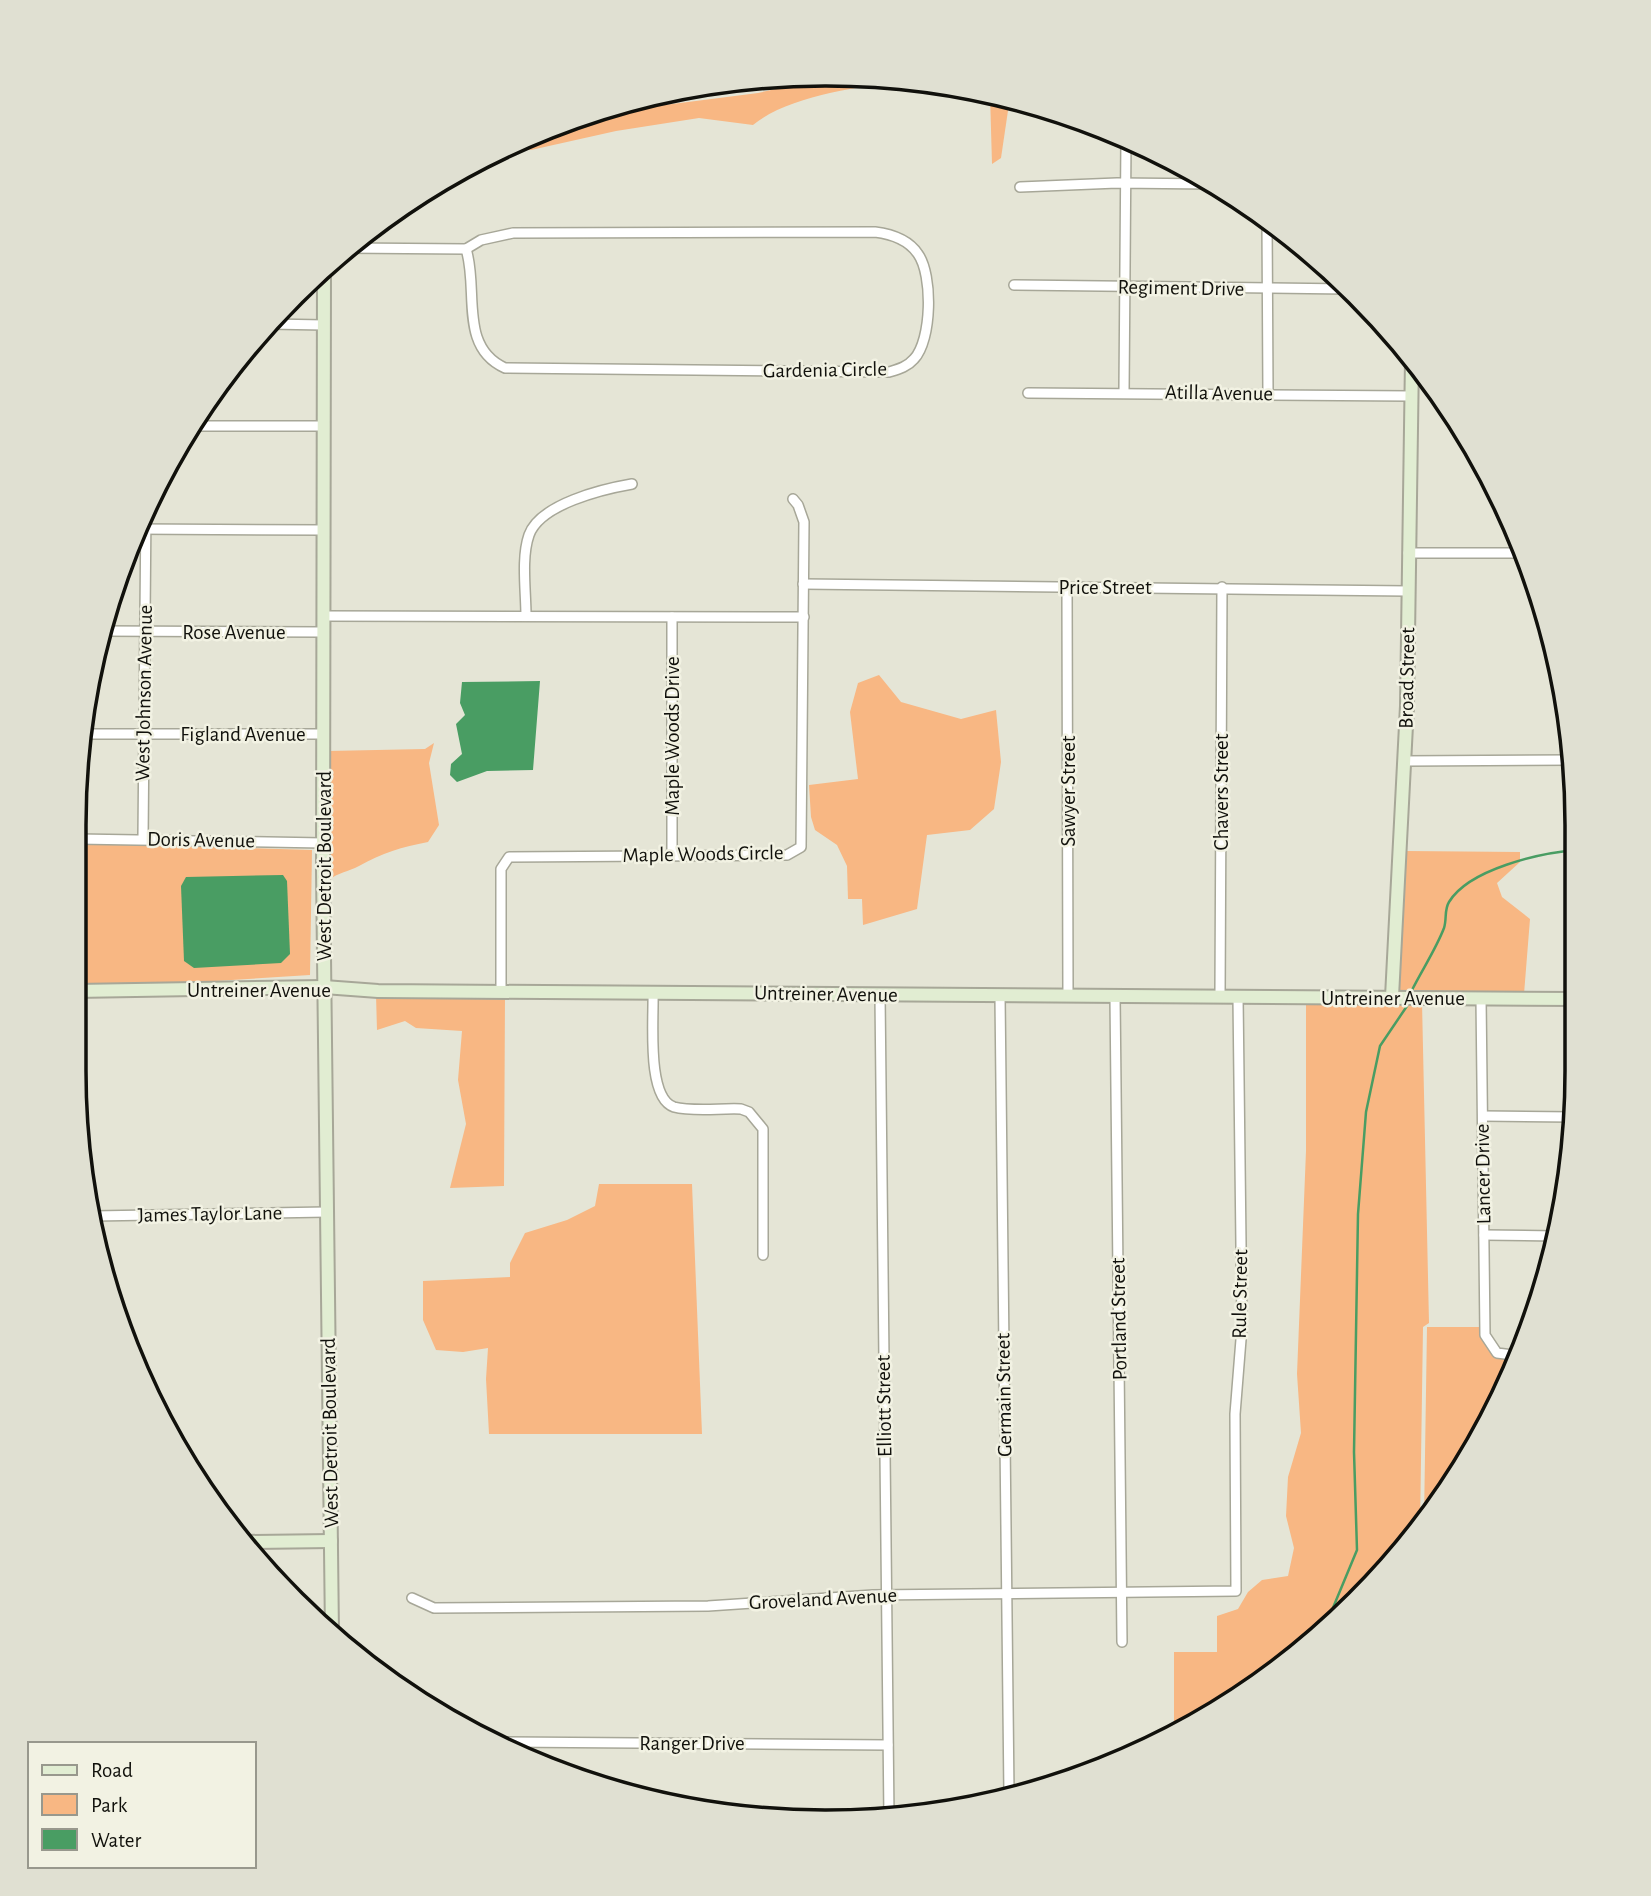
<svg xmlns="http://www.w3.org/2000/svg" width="1651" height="1896" font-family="'Alegreya Sans',sans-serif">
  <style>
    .green { fill: #f8b783 }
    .water { fill: #499d63 }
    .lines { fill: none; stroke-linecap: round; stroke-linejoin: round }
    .stream { stroke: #499d63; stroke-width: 2.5 }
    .street-casing { stroke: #a7a798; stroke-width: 12 }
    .secondary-casing { stroke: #a7a798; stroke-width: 16 }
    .street { stroke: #fff; stroke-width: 9 }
    .secondary { stroke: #e1edd2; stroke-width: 12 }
    .rail { stroke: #5c5c53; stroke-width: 2.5; stroke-dasharray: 12 12; stroke-linecap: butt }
    .labels { text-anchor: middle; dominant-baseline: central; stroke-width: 5; stroke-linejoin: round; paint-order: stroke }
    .street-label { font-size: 21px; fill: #11110c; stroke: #f2f2e3 }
    .rim { fill: none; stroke: #11110c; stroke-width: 3.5 }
  </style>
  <rect width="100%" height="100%" fill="#e5e5d6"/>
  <g class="green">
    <path d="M875,75L904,80C857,88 790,95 753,125L699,118L616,131L531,150L507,148L579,116L758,93L835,76Z"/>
    <path d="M990,94L1010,97L1001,158L992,164Z"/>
    <path d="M879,675L901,702L961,719L996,710L1001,762L994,809L970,830L927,835L917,909L863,925L862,899H848L847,866L837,845L815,830L811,817L809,785L858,779L850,712L858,683Z"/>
    <path d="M434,743L429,763L439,825L428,842C402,847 382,853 359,866C348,872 339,872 329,880L328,751L425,749Z"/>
    <path d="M78,843L312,850L310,975L150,985L75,987Z"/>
    <path d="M1406,851L1520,852V862L1497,883L1502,897L1530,919L1524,994L1397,993Z"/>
    <path d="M376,995L505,996L504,1186L450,1188L466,1124L458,1080L462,1031L416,1028L405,1021L377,1030Z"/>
    <path d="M1306,1002H1422L1429,1323L1423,1327L1420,1526L1357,1603L1202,1722L1174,1734V1652H1217V1616L1238,1609L1248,1592L1262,1580L1288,1576L1294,1548L1286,1516L1288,1477L1301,1433L1297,1374L1306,1151Z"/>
    <path d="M599,1184H692L702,1434H489L486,1379L488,1348L463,1352L436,1350L423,1320V1281L510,1277V1263L525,1233L567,1220L595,1206Z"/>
    <path d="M1427,1327H1485L1492,1349L1520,1358L1451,1489L1424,1520Z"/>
  </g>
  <g class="water">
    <path d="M540,681L533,770L487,771L457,782L450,775L451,764L462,754L456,724L465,715L460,703L462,682Z"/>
    <path d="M283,875L287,881L290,954L281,963L194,968L184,961L181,886L186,877Z"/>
  </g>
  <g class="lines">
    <g class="stream">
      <path d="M1412,990C1422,970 1436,949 1444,928C1447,919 1444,910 1449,902C1469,869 1540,853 1576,850"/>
      <path d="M1325,1627L1357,1550L1354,1452L1358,1214L1366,1112L1380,1046L1407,1006"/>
    </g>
    <defs>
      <g id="street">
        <path d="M1020,187L1117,183L1212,184"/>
        <path d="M1267,219L1268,394"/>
        <path d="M513,233L875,232C891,234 908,239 918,254C933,275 932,340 914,359C907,367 899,369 889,372L505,368C458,347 479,289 466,249L481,240Z"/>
        <path d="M346,248L466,249"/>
        <path d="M1014,285L1348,289"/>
        <path d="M270,324L324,325"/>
        <path d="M1124,392L1126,139"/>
        <path d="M1028,393L1411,396"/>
        <path d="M193,426H323"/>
        <path d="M136,529L323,530"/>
        <path d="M1408,553H1524"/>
        <path d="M803,584L1408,591"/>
        <path d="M1067,587L1068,996"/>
        <path d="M323,616L804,617"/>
        <path d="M526,616C526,591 521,558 529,535C540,504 603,489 632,484"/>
        <path d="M102,631L323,632"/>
        <path d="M80,734H323"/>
        <path d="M1405,761L1573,760"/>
        <path d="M78,839L323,843"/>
        <path d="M143,839L146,506"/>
        <path d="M672,854V617"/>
        <path d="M501,991V869L509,857L787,855L801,847L804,522L798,505L793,499"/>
        <path d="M653,993C654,1018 646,1098 674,1107C693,1112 721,1108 741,1109L749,1112L763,1129V1255"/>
        <path d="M880,995L889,1818"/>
        <path d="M1000,996L1009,1794"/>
        <path d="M1115,996L1122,1642"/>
        <path d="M1220,997L1222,587"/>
        <path d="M1481,998L1485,1335L1497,1353L1521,1356"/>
        <path d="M1483,1116L1573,1117"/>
        <path d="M93,1216L327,1212"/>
        <path d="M1484,1235L1557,1236"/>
        <path d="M412,1598L434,1608L708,1606L873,1595L1236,1591L1235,1414L1242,1327L1238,997"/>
        <path d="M497,1742L888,1745"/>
      </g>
      <g id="secondary">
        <path d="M324,266L323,871L332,1634"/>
        <path d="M75,991L324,987L378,991L1577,999"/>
        <path d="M1392,997L1407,706L1412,359"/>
        <path d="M244,1542L331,1541"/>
      </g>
    </defs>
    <use href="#street" class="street-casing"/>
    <use href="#secondary" class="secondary-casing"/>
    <use href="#street" class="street"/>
    <use href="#secondary" class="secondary"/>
    <path class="rail" d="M646,99L793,78"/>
  </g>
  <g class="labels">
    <g class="street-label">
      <text transform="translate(1181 288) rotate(1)">Regiment Drive</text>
      <text transform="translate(825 370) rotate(-1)">Gardenia Circle</text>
      <text transform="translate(1219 393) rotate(1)">Atilla Avenue</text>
      <text x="1105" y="587">Price Street</text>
      <text x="234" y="632">Rose Avenue</text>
      <text transform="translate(1407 678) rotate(-89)">Broad Street</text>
      <text transform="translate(144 693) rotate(-89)">West Johnson Avenue</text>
      <text x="243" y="734">Figland Avenue</text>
      <text transform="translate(672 736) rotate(-90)">Maple Woods Drive</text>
      <text transform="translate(1068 791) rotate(-90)">Sawyer Street</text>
      <text transform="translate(1221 792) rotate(-90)">Chavers Street</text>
      <text transform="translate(201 840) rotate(1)">Doris Avenue</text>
      <text transform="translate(703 854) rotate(-1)">Maple Woods Circle</text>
      <text transform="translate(324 866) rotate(-90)">West Detroit Boulevard</text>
      <text x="259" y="990">Untreiner Avenue</text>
      <text transform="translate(826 994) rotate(1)">Untreiner Avenue</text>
      <text x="1393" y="998">Untreiner Avenue</text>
      <text transform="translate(1483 1174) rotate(-91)">Lancer Drive</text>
      <text transform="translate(210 1214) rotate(-1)">James Taylor Lane</text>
      <text transform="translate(1240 1294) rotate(-89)">Rule Street</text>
      <text transform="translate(1119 1319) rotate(-91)">Portland Street</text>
      <text transform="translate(1004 1395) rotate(-91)">Germain Street</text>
      <text transform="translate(884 1406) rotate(-91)">Elliott Street</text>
      <text transform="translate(330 1433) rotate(-91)">West Detroit Boulevard</text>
      <text transform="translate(823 1599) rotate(-3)">Groveland Avenue</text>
      <text x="692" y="1743">Ranger Drive</text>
    </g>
  </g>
  <path d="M0 0H1651V1896H0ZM825 86H826A739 739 0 0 1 1565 825V1071A739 739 0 0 1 826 1810H825A739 739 0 0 1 86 1071V825A739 739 0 0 1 825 86Z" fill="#e0e0d2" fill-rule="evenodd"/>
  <path class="rim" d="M825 86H826A739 739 0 0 1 1565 825V1071A739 739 0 0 1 826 1810H825A739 739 0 0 1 86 1071V825A739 739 0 0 1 825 86Z"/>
  <rect x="28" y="1742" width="228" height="126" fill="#f2f2e3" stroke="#98988d" stroke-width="2"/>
  <rect x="42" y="1765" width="35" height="10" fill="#e1edd2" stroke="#98988d" stroke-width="2"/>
  <text x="91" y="1777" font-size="21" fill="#11110c">Road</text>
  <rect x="42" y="1794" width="35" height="21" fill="#f8b783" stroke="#98988d" stroke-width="2"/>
  <text x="91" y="1812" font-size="21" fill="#11110c">Park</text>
  <rect x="42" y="1829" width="35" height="21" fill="#499d63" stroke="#98988d" stroke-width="2"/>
  <text x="91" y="1847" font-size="21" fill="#11110c">Water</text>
</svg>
